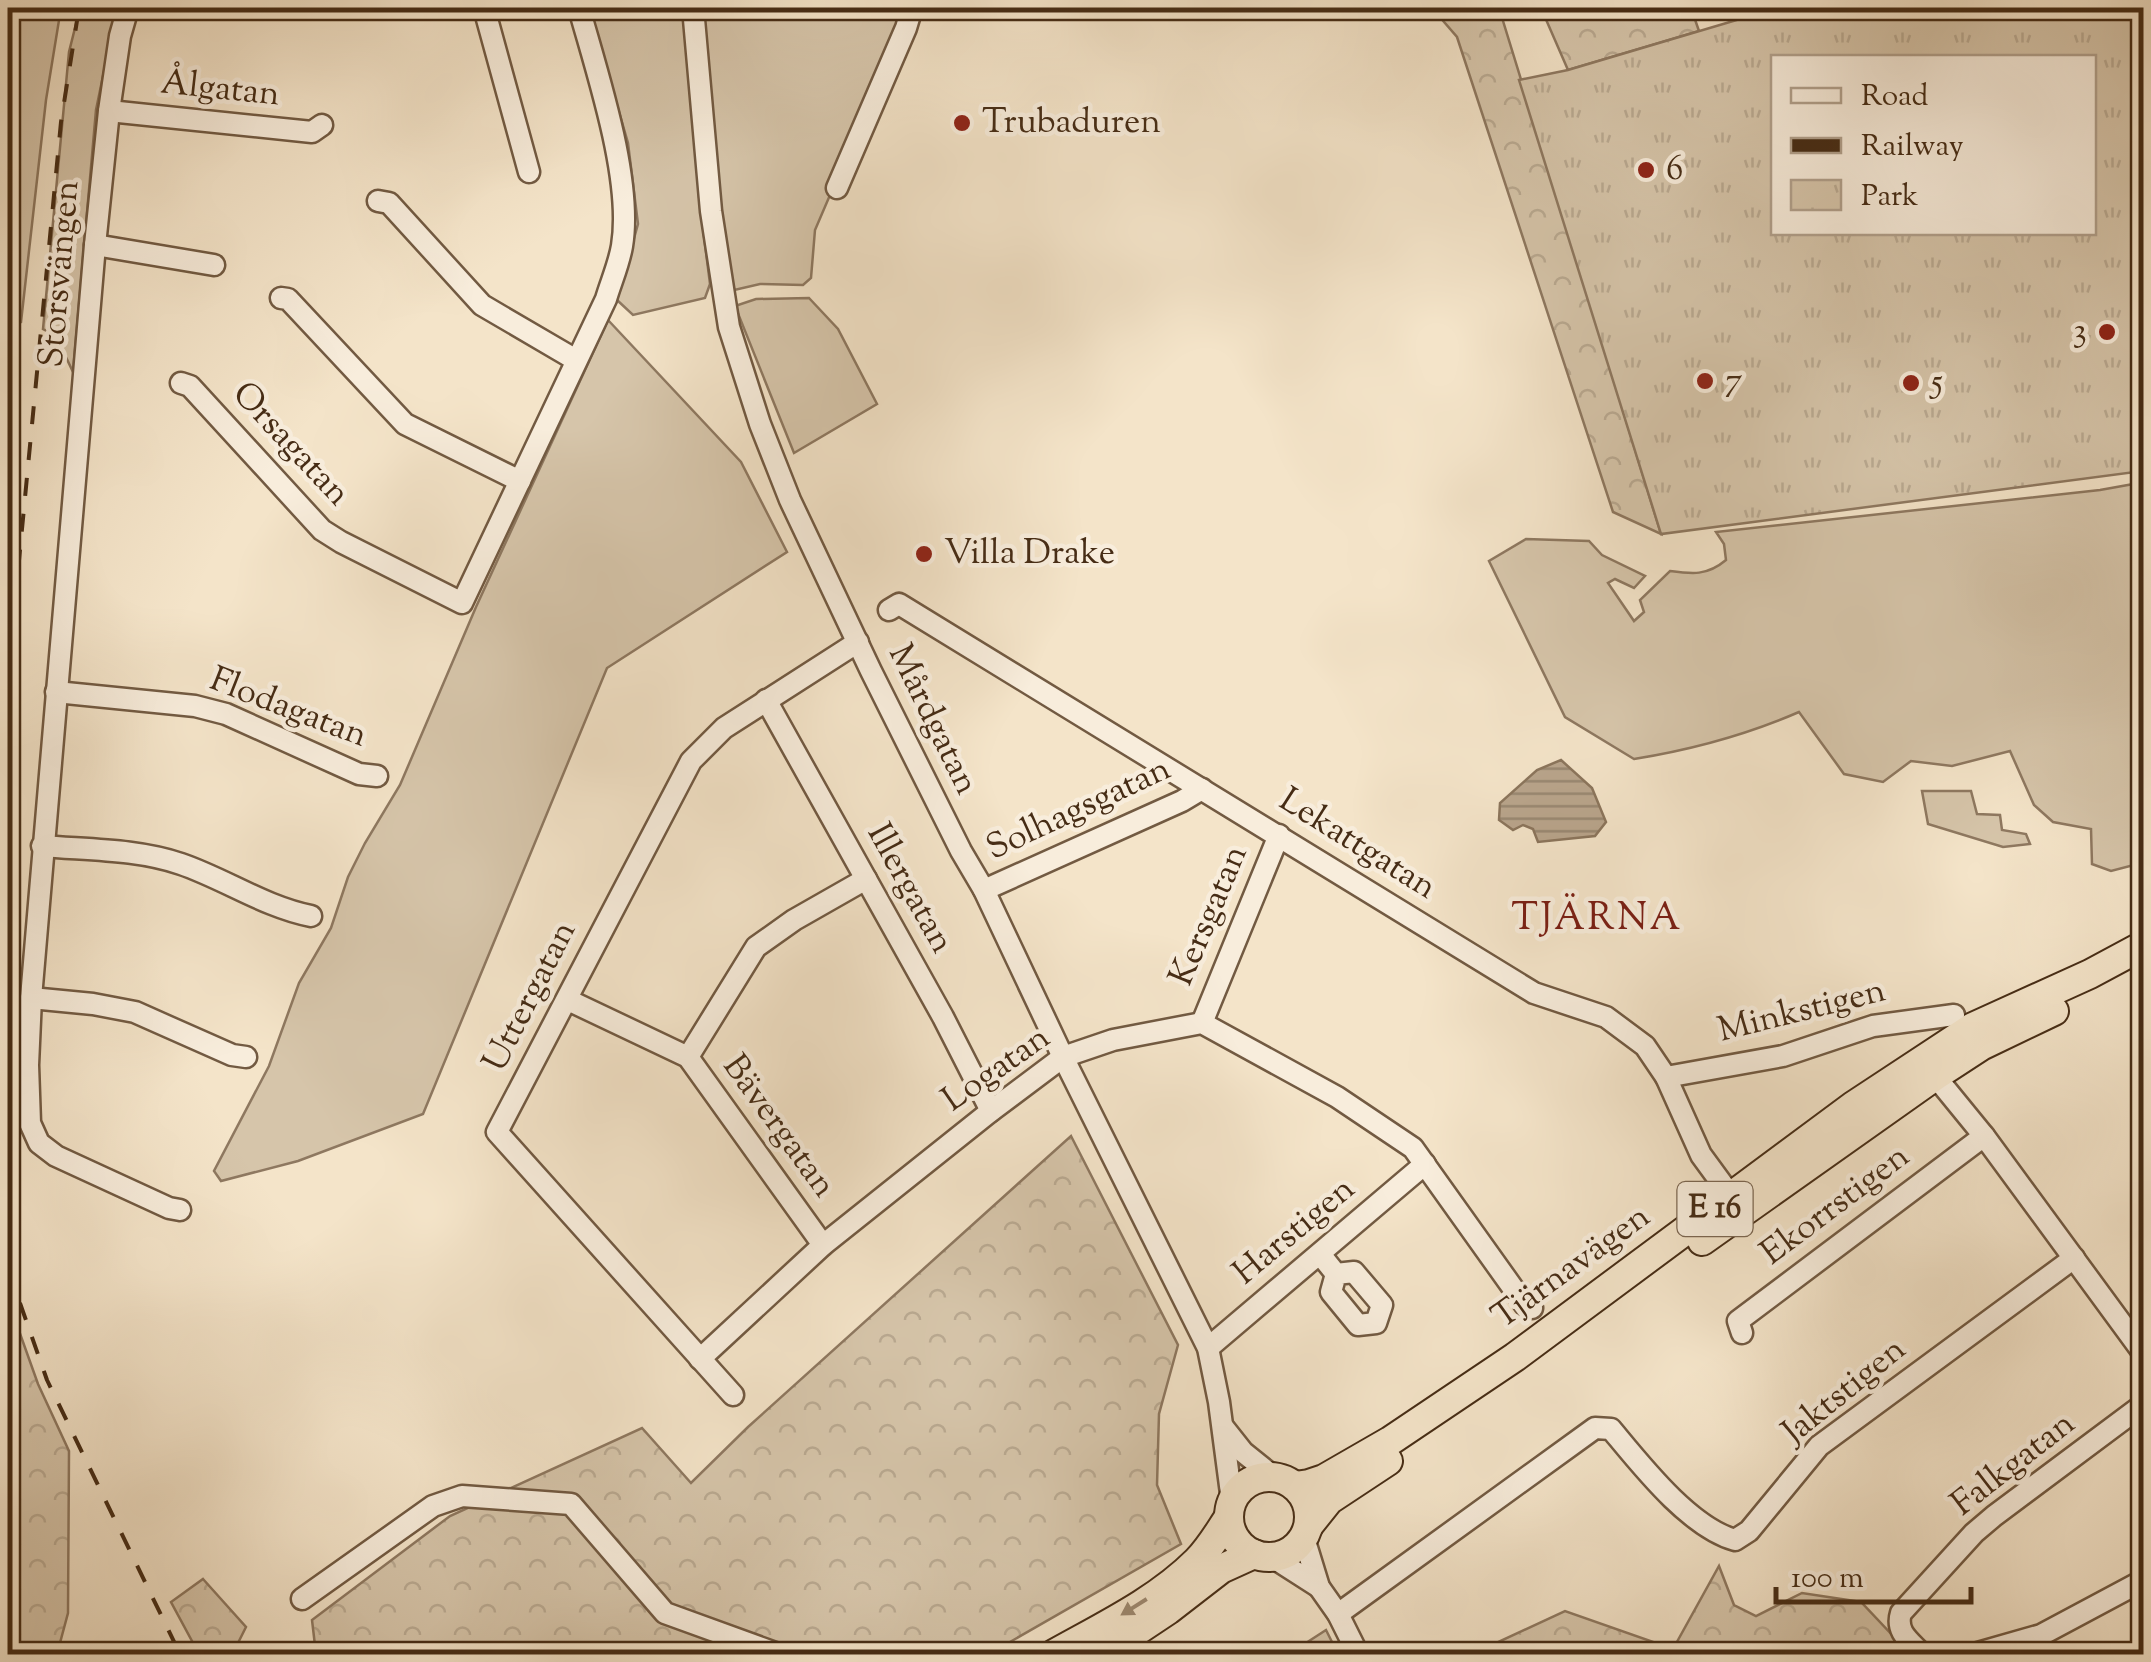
<svg xmlns="http://www.w3.org/2000/svg" width="2151" height="1662" font-family="'Sorts Mill Goudy',serif">
  <style>
    .green { fill: #d6c5aa; stroke: #8e7860; stroke-width: 2.5 }
    .forest { fill: url(#forest-crowns); stroke: #8e7860; stroke-width: 2.5 }
    .park { fill: url(#park-tufts); stroke: #8e7860; stroke-width: 2.5; fill-rule: evenodd }
    .water { fill: url(#water-rules); stroke: #8b755c; stroke-width: 2.5 }
    .lines { fill: none; stroke-linecap: round; stroke-linejoin: round }
    .minor-casing { stroke: #725a42; stroke-width: 25 }
    .highway-casing { stroke: #462c15; stroke-width: 32 }
    .minor { stroke: #f8eddc; stroke-width: 20 }
    .highway { stroke: #f4e4c9; stroke-width: 28 }
    .rail { stroke: #462c15; stroke-width: 4; stroke-dasharray: 18 18; stroke-linecap: butt }
    .oneway { fill: #9d886f }
    .poi-dot { fill: #8f2418; stroke: #f8eddc; stroke-width: 4 }
    .labels { text-anchor: middle; dominant-baseline: central; stroke-width: 9; stroke-linejoin: round; paint-order: stroke }
    .shield { fill: #f8eddc; stroke: #7b6651; stroke-width: 2.5 }
    .shield-label { font-size: 32px; font-weight: bold; fill: #462c15 }
    .street-label { font-size: 35px; fill: #462c15; stroke: #f8eddc }
    .poi-label { font-size: 35px; fill: #462c15; stroke: #f8eddc; text-anchor: start }
    .neighbourhood-label { font-size: 38px; letter-spacing: 2.5px; fill: #7a1f14; stroke: #f8eddc }
  </style>
  <defs>
    <pattern id="forest-crowns" width="20" height="18" patternUnits="userSpaceOnUse" patternTransform="scale(2.5)"><rect width="20" height="18" fill="#d6c5aa"/><path d="M2 6a3 3 0 1 1 6 0M12 15a3 3 0 1 1 6 0" fill="none" stroke="#b9a991"/></pattern>
    <pattern id="park-tufts" width="24" height="20" patternUnits="userSpaceOnUse" patternTransform="scale(2.5)"><rect width="24" height="20" fill="#d6c5aa"/><path d="M3 7l-1-3M5 7V3M7 7l1-3M15 17l-1-3M17 17v-4M19 17l1-3" fill="none" stroke="#b9a991"/></pattern>
    <pattern id="water-rules" width="6" height="5" patternUnits="userSpaceOnUse" patternTransform="scale(2.5)"><rect width="6" height="5" fill="#b9a58c"/><path d="M0 2.5h6" fill="none" stroke="#988771"/></pattern>
  </defs>
  <rect width="100%" height="100%" fill="#f4e4c9"/>
  <filter id="stains"><feTurbulence type="fractalNoise" baseFrequency=".002" numOctaves="4"/><feColorMatrix values="0 0 0 0 .2 0 0 0 0 .09 0 0 0 0 .02 0 0 0 .5 -.17"/></filter>
  <radialGradient id="worn" r=".72"><stop offset=".6" stop-color="#630" stop-opacity="0"/><stop offset="1" stop-color="#630" stop-opacity=".3"/></radialGradient>
  <g class="green">
    <path d="M8,8H61L46,100L21,322L8,326Z"/>
    <path d="M80,8H117L96,110L73,372L56,336L43,329L69,52Z"/>
    <path d="M589,8H687L699,197L710,284L705,298L633,315L617,300L638,224L628,143Z"/>
    <path d="M699,8H900L902,27L815,230L811,278L803,285L760,284L730,291L716,196Z"/>
    <path d="M809,298L838,329L877,404L794,453L735,306L756,299Z"/>
    <path d="M608,320L741,462L787,552L607,668L423,1114L298,1161L221,1181L214,1171L269,1066L299,983L331,928L348,877L365,843L400,785L476,607Z"/>
    <path d="M2139,483L2144,509L2143,845L2138,847L2134,865L2111,871L2092,864L2091,829L2053,822L2034,805L2010,751L1952,766L1911,761L1883,782L1844,774L1799,712C1746,735 1690,750 1634,759L1565,717L1489,561L1526,539L1589,541L1602,555L1645,576L1634,588L1615,579L1608,583L1634,621L1644,612L1640,600L1670,571C1692,574 1707,576 1726,560L1724,544L1716,532L2100,490Z"/>
    <path d="M1922,791H1971L1977,814L2000,815L2002,830L2026,834L2030,844L2003,847L1928,824Z"/>
  </g>
  <g class="forest">
    <path d="M1432,8H1499L1661,534L1613,512L1457,37Z"/>
    <path d="M1541,8H1691L1699,31L1568,70Z"/>
    <path d="M1071,1136L1178,1345L1159,1414L1157,1485L1181,1544L989,1654H316L312,1620L450,1516L642,1428L691,1483L748,1427Z"/>
    <path d="M8,1300L38,1384L69,1451L68,1613L57,1654H8Z"/>
    <path d="M1719,1566L1734,1605L1756,1616L1802,1593L1861,1602L1910,1654H1487L1496,1643L1565,1611L1673,1649Z"/>
    <path d="M203,1579L246,1627L237,1645L246,1654H199L171,1602Z"/>
    <path d="M1326,1630L1338,1654H1289Z"/>
  </g>
  <path class="park" d="M1777,8H2143V471L1661,534L1519,80L1568,70ZM1774,58H2094V232H1774Z"/>
  <path class="water" d="M1561,760L1592,788L1606,822L1595,836L1538,842L1533,829L1523,825L1513,830L1499,820L1500,803L1537,770Z"/>
  <g class="lines">
    <defs>
      <g id="minor">
        <path d="M128,8L120,36L109,111L95,245L31,998L28,1065L30,1123L39,1143L56,1156L169,1208L180,1210"/>
        <path d="M484,8L529,172"/>
        <path d="M693,8L711,211L729,327L760,424L790,500L871,671L961,851L984,890L1063,1057L1208,1348L1219,1402L1232,1501"/>
        <path d="M109,111L312,132L322,125"/>
        <path d="M837,188L906,28L912,8"/>
        <path d="M378,201L389,203L482,305L576,360"/>
        <path d="M95,245L214,265"/>
        <path d="M281,298L288,299L405,424L520,481"/>
        <path d="M181,383L190,386L322,530L341,542L462,603L606,299C611,282 619,264 622,246C633,180 597,73 579,8"/>
        <path d="M889,610L899,604L1534,993L1606,1017L1645,1046L1666,1077L1701,1155L1731,1196"/>
        <path d="M56,692L195,706L226,714L359,774L377,776"/>
        <path d="M766,700L943,1017L991,1111"/>
        <path d="M42,846C88,850 137,849 181,864C225,879 265,907 311,916"/>
        <path d="M984,890L1182,801L1202,789"/>
        <path d="M31,998L93,1004L135,1012L232,1055L246,1057"/>
        <path d="M568,1000L688,1057L823,1245"/>
        <path d="M1202,1023L1279,835"/>
        <path d="M688,1057L756,947L794,920L866,879"/>
        <path d="M1935,1076L1984,1136L2144,1354"/>
        <path d="M1666,1077L1783,1056L1873,1026L1954,1015"/>
        <path d="M1320,1254L1336,1274L1331,1292L1358,1325L1376,1323L1382,1305L1354,1272L1336,1274"/>
        <path d="M1742,1333L1738,1321L1984,1136"/>
        <path d="M1208,1348L1425,1164"/>
        <path d="M700,1359L823,1245L991,1111L1063,1057L1113,1040L1202,1023L1337,1097L1413,1148L1525,1305L1532,1308"/>
        <path d="M733,1395L497,1132L691,761L724,728L858,642"/>
        <path d="M1224,1428L1243,1452L1274,1477"/>
        <path d="M1304,1538L1319,1587L1338,1614L1358,1654"/>
        <path d="M1272,1557L1319,1587"/>
        <path d="M302,1599L433,1506L462,1496L571,1504L665,1613L778,1654"/>
        <path d="M1338,1614L1595,1428L1611,1429C1641,1465 1689,1527 1735,1540L1749,1531L1819,1446L2074,1258"/>
        <path d="M1922,1654C1910,1641 1895,1632 1901,1613L1974,1533L1994,1516L2144,1404"/>
        <path d="M1974,1654L2041,1635L2144,1580"/>
      </g>
      <g id="highway">
        <path d="M1702,1241L1935,1076L1981,1046L2054,1011"/>
        <circle cx="1269" cy="1517" r="40"/>
        <path d="M1295,1486L1309,1484L1324,1479L1390,1441L1515,1357L1853,1106L1973,1027L2090,974L2144,945"/>
        <path d="M1309,1525L1329,1500L1388,1461"/>
        <path d="M1054,1654C1102,1627 1157,1601 1197,1561C1210,1548 1219,1532 1229,1517"/>
        <path d="M1102,1654L1168,1610L1221,1569L1254,1554"/>
      </g>
    </defs>
    <use href="#minor" class="minor-casing"/>
    <use href="#highway" class="highway-casing"/>
    <use href="#minor" class="minor"/>
    <use href="#highway" class="highway"/>
    <g class="rail">
      <path d="M8,675L61,122L79,8"/>
      <path d="M8,1269L47,1380L180,1654"/>
    </g>
  </g>
  <defs><path id="oneway-solid" d="M-6-.8H1V-3.2L6.5 0L1 3.2V.8H-6Z" transform="scale(2.5)"/></defs>
  <use class="oneway" href="#oneway-solid" transform="translate(1134 1607) rotate(148)"/>
  <g class="poi-dot">
    <circle cx="962" cy="123" r="10"/>
    <circle cx="1646" cy="170" r="10"/>
    <circle cx="2107" cy="332" r="10"/>
    <circle cx="1705" cy="381" r="10"/>
    <circle cx="1911" cy="383" r="10"/>
    <circle cx="924" cy="554" r="10"/>
  </g>
  <g class="labels">
    <rect class="shield" x="1677.5" y="1182" width="75" height="54" rx="8"/>
    <g class="shield-label">
      <text x="1715" y="1209">E 16</text>
    </g>
    <g class="street-label">
      <text transform="translate(220 90) rotate(6)">Ålgatan</text>
      <text transform="translate(61 274) rotate(-85)">Storsvängen</text>
      <text transform="translate(290 445) rotate(47)">Orsagatan</text>
      <text transform="translate(288 709) rotate(21)">Flodagatan</text>
      <text transform="translate(932 720) rotate(64)">Mårdgatan</text>
      <text transform="translate(1079 810) rotate(-25)">Solhagsgatan</text>
      <text transform="translate(1357 845) rotate(32)">Lekattgatan</text>
      <text transform="translate(909 889) rotate(61)">Illergatan</text>
      <text transform="translate(1210 916) rotate(-67)">Kersgatan</text>
      <text transform="translate(531 997) rotate(-63)">Uttergatan</text>
      <text transform="translate(1802 1012) rotate(-14)">Minkstigen</text>
      <text transform="translate(997 1070) rotate(-35)">Logatan</text>
      <text transform="translate(778 1127) rotate(54)">Bävergatan</text>
      <text transform="translate(1836 1206) rotate(-37)">Ekorrstigen</text>
      <text transform="translate(1295 1232) rotate(-40)">Harstigen</text>
      <text transform="translate(1572 1268) rotate(-36)">Tjärnavägen</text>
      <text transform="translate(1845 1392) rotate(-39)">Jaktstigen</text>
      <text transform="translate(2014 1465) rotate(-38)">Falkgatan</text>
    </g>
    <g class="poi-label">
      <text x="982" y="123">Trubaduren</text>
      <text x="1666" y="170">6</text>
      <text x="2087" y="332" text-anchor="end">3</text>
      <text x="1725" y="381">7</text>
      <text x="1931" y="383">5</text>
      <text x="944" y="554">Villa Drake</text>
    </g>
    <g class="neighbourhood-label">
      <text x="1597" y="920">TJÄRNA</text>
    </g>
  </g>
  <rect width="2151" height="1662" fill="none" stroke="#f4e4c9" stroke-width="40"/>
  <rect x="10" y="10" width="2131" height="1642" fill="none" stroke="#462c15" stroke-width="5"/>
  <rect x="20" y="20" width="2111" height="1622" fill="none" stroke="#462c15" stroke-width="2.5"/>
  <rect x="1771" y="55" width="325" height="180" fill="#f8eddc" stroke="#b1a08c" stroke-width="2.5"/>
  <rect x="1791" y="88" width="50" height="15" fill="#f8eddc" stroke="#b1a08c" stroke-width="2.5"/>
  <text x="1861" y="105" font-size="30" fill="#462c15">Road</text>
  <rect x="1791" y="138" width="50" height="15" fill="#462c15" stroke="#b1a08c" stroke-width="2.5"/>
  <text x="1861" y="155" font-size="30" fill="#462c15">Railway</text>
  <rect x="1791" y="180" width="50" height="30" fill="url(#park-tufts)" stroke="#b1a08c" stroke-width="2.5"/>
  <text x="1861" y="205" font-size="30" fill="#462c15">Park</text>
  <path d="M1776 1587v15h195v-15" fill="none" stroke="#462c15" stroke-width="5"/>
  <text x="1791" y="1587" font-size="30" fill="#462c15" stroke="#f8eddc" stroke-width="8" paint-order="stroke">100 m</text>
  <rect width="100%" height="100%" filter="url(#stains)"/>
  <rect width="100%" height="100%" fill="url(#worn)"/>
</svg>
